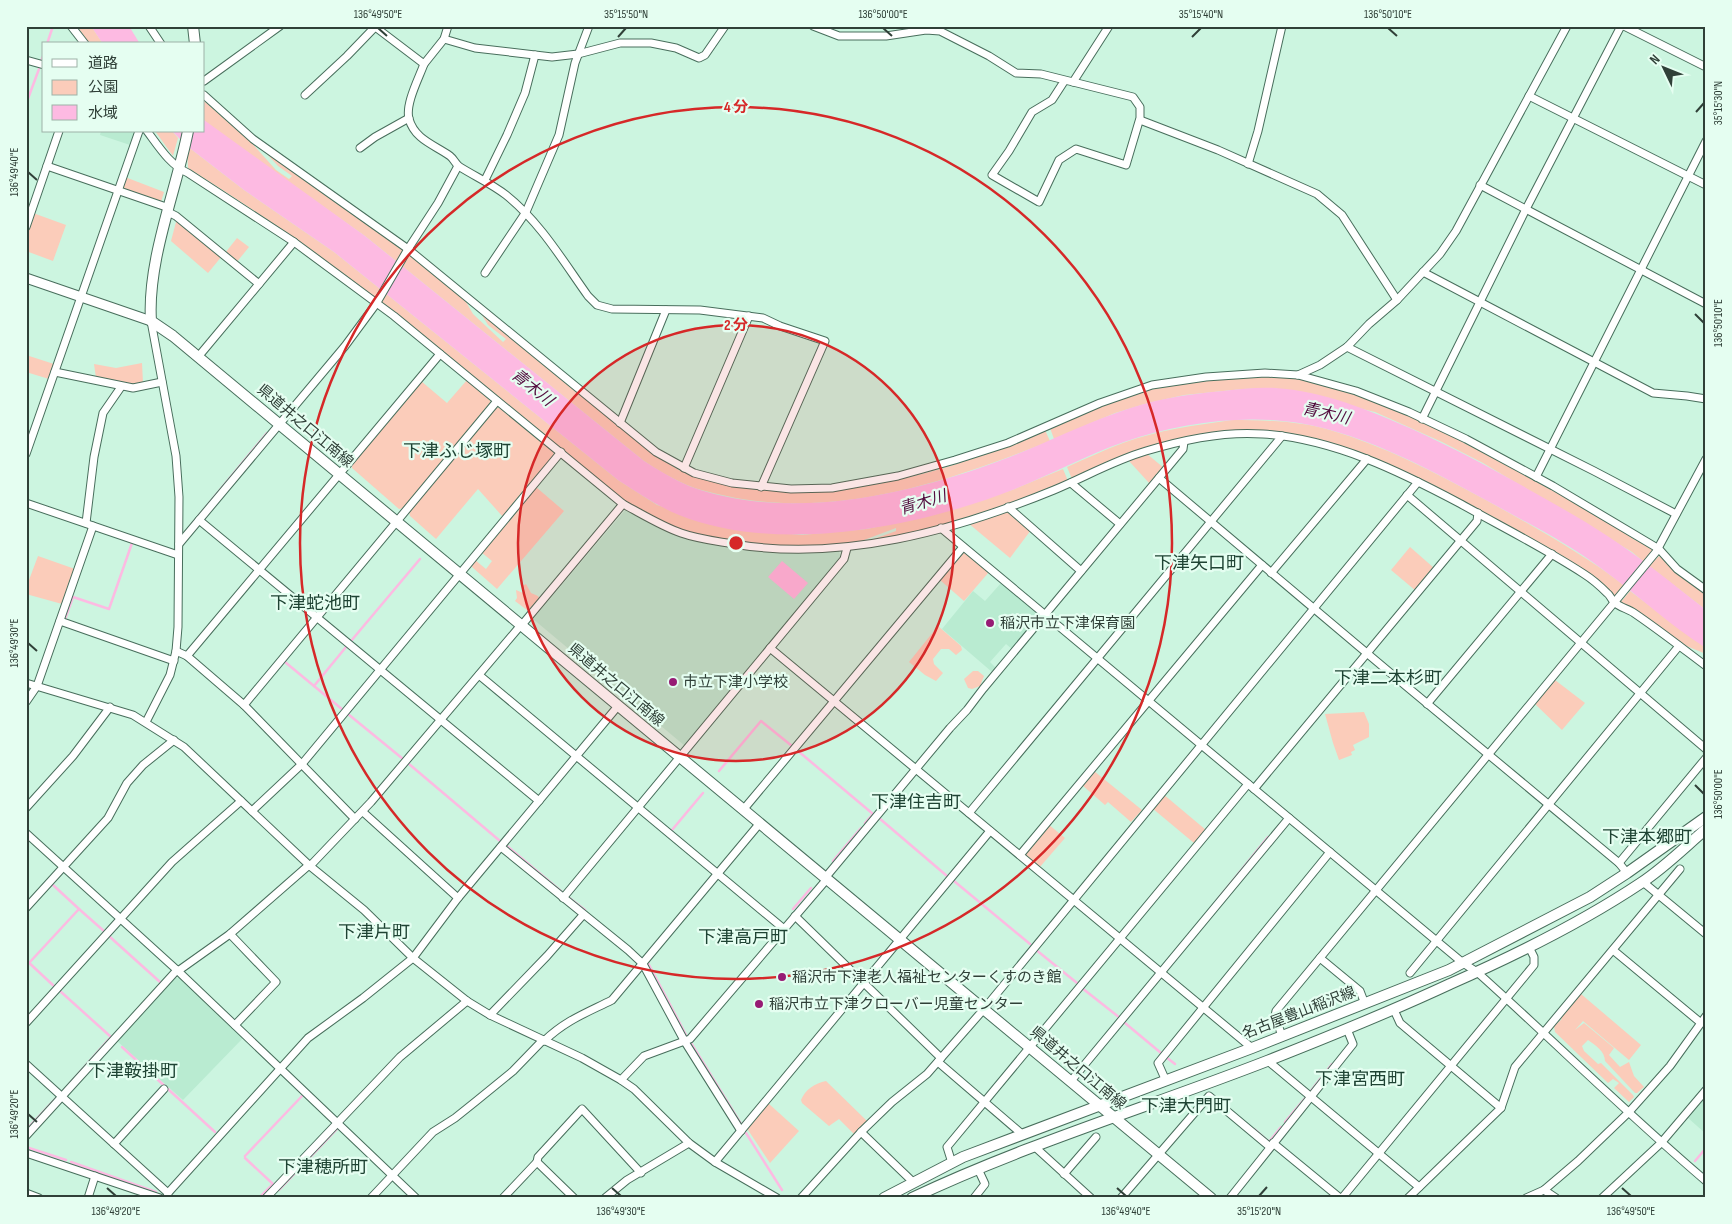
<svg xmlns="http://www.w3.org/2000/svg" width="1732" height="1224" font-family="'Sofia Sans Condensed','Noto Sans JP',sans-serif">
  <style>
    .built { fill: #b9ebd1 }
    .green { fill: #fbccba }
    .water { fill: #fdbae2 }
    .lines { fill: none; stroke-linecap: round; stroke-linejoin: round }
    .stream { stroke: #fdbae2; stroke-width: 2.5 }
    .minor-casing { stroke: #486e5c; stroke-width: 9 }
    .tertiary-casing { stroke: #486e5c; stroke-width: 11 }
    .secondary-casing { stroke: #486e5c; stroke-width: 12 }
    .minor { stroke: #fff; stroke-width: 7 }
    .tertiary { stroke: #fff; stroke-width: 9 }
    .secondary { stroke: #fff; stroke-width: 10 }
    .ticks { fill: none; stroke: #304038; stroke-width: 2 }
    .ring { fill: none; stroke: #d62828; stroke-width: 2.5 }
    .poi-dot { fill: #971b74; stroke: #e5fef1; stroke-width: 2 }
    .labels { text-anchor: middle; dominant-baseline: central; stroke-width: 4.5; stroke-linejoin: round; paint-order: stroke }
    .street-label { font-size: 15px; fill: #304038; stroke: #e5fef1 }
    .poi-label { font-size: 15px; fill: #304038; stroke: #e5fef1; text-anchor: start }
    .water-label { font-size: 16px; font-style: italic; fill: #550e40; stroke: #e5fef1 }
    .quarter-label { font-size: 18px; fill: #1e4333; stroke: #e5fef1 }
    .centre { fill: #d62828; stroke: #e5fef1; stroke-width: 2.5 }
    .ring-label { font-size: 15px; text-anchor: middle; font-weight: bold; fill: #d62828; stroke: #e5fef1; stroke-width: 4.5; stroke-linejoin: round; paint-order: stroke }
    .neatline { fill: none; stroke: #304038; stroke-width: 2 }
    .ticks-label { font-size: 12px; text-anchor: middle; fill: #304038 }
  </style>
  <rect width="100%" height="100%" fill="#ccf5e0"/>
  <g class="built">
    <path d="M101,131H135L130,145L100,135Z"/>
    <path d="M626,509L682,536L711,544L785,553H817L839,551L841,558L685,746L533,619Z"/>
    <path d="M1001,583L1038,614L1039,617L1012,649L1006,644L990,662L996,668L992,672L942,629L973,591L985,601Z"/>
    <path d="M175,978H180L243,1038L183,1100L117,1041Z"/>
    <path d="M1706,1094V1134L1687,1117Z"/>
  </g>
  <g class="green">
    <path d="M77,26H91L103,44H89Z"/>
    <path d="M204,101L250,141L276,170L289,179L292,176L278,166L264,151L404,250L465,300L473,314L503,342L506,339L488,325L480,312L657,457C666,462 676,469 687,474C694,477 704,479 712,481C819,511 947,474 1045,430L1050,441C950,481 836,520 727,496C713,493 699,490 687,485C671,478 657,470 644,461L365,236L213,129L204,120Z"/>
    <path d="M155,131H172L178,138L173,156Z"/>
    <path d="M187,146L244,190L334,252L618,480L657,505L740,530L802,535L867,529L935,514L1012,490L1063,469L1068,481C1004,507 939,529 871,540L896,531V528L856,543L818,547L753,545L685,531L660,521L626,502C526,422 429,337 326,261C282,228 235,198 188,168Z"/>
    <path d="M125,177L164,192L161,202L124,189L123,185Z"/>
    <path d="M33,213L66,225L53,261L26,251V233Z"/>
    <path d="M180,221L222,256L208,273L171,241L176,222Z"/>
    <path d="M237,238L249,247L236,263L225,253Z"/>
    <path d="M26,355L54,364L49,379L26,372Z"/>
    <path d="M142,363L143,383L132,386L96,378L94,364L116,368Z"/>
    <path d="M1266,376L1297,378L1315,383L1364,397L1424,422L1491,457L1601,517L1635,540L1643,542L1653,551L1644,562L1632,552L1483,463L1442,442L1375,412L1274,388L1243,389L1184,395L1148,403L1115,413L1054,439L1050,428C1084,414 1118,396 1155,389C1192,381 1228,379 1266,376Z"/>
    <path d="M467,380L490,400L491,403L404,508L399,509L352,468V465L421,381L447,403Z"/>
    <path d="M500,407L553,450L554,455L503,517L478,489L436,539L410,516L409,512L495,408Z"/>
    <path d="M1232,420C1265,420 1299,421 1330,430C1385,446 1436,473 1486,500C1534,527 1582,553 1625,586L1615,598L1589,574L1561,555L1473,507L1406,472L1362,453L1319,439L1259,430L1206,434L1072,479L1067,467C1085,459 1104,450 1123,443C1158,430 1196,425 1232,420Z"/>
    <path d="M1147,454L1164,468L1150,484L1129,461Z"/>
    <path d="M536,487L564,511L497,589L472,567V564L475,560L486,569L492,561L481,552Z"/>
    <path d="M1005,511L1010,513L1031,530L1010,558L968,523Z"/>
    <path d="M1410,547L1434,568L1416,591L1391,570Z"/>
    <path d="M963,553H966L989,572L964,601L940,580Z"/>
    <path d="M38,556L75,569L62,604L26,594V588Z"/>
    <path d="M1659,556L1669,563L1706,593V610L1649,566Z"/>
    <path d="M526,584L531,593L538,596L539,598L530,608L527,610L515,601L517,598L516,590L523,593L525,589L522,586Z"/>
    <path d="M1630,591L1706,648V654L1679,643L1629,607L1620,603Z"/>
    <path d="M938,626L961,646L962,650L956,655L949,649H941L933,659L934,664L943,673L936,681L925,675L909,662Z"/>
    <path d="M973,671H978L984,676L980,686L972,689L968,688L964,679Z"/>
    <path d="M1555,680L1585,703L1562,730L1535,704Z"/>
    <path d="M1364,712L1369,724V737L1353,745L1355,750L1351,752L1352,755L1339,760L1333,743L1325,714Z"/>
    <path d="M1094,771L1142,810L1131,822L1108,802L1105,805L1082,785Z"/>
    <path d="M1163,794L1206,830L1194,843L1152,808Z"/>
    <path d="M1048,824L1065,838L1039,868L1025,856V853Z"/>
    <path d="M1581,994L1641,1045L1629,1060L1583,1021L1575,1030L1584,1023L1614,1048L1609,1055L1620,1067L1629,1062L1634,1076L1644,1087L1637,1093H1635L1605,1061C1605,1051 1595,1045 1588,1040L1582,1046L1584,1051L1598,1064L1601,1063L1633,1095L1634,1097L1629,1102L1614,1088L1619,1083L1613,1079L1608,1083L1555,1032L1554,1026L1562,1019L1560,1018Z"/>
    <path d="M826,1081L867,1121L854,1134L839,1119L829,1126L802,1103L801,1100C805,1090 815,1083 826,1081Z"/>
    <path d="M768,1103L799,1131L770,1163L748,1130V1127Z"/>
  </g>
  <g class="water">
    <path d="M91,26H129L140,44H103Z"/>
    <path d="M204,120L365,236L644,461C658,470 673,479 689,486C785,522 906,496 999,461C1038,447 1076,427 1116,413C1151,400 1186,394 1223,391C1240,389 1258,387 1275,388C1323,391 1369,410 1412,429C1454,448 1495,470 1535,493C1560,507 1585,521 1609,537C1643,559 1674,585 1706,610V648C1669,625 1637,594 1602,569C1569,544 1531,525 1495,505C1434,472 1369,435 1299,423C1242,414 1179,423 1124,442C1087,455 1052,474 1015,489C920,527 778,555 679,515C657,506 638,493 618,480L334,252L244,190L187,146L172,131H204Z"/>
    <path d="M782,561L808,583L794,599L768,577Z"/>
  </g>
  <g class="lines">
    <g class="stream">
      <path d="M47,44L53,26"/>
      <path d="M41,61L44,54"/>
      <path d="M26,104L39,69"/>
      <path d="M191,525L267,433"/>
      <path d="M65,619L73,597L109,609L132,543"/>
      <path d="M351,641L420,559"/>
      <path d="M285,662L343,710"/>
      <path d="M314,686L346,647"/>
      <path d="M348,714L403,759"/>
      <path d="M798,751L873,814L865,823"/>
      <path d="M409,764L500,841"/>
      <path d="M719,771L761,721L792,746"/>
      <path d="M879,818L947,876"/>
      <path d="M672,830L703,793"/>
      <path d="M507,846L562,892"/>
      <path d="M833,861L861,828"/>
      <path d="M954,881L1030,944"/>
      <path d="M568,897L585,910"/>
      <path d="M1217,900L1268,837"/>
      <path d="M79,909L105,932"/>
      <path d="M793,909L811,888"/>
      <path d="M110,937L160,982"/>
      <path d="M1035,949L1077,983"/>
      <path d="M26,960L55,987"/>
      <path d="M29,963L79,909L53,885"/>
      <path d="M648,963L686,1035"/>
      <path d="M1082,988L1120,1018"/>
      <path d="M60,991L111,1037"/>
      <path d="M1125,1023L1161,1053"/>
      <path d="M691,1043L741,1124"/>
      <path d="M122,1047L215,1132"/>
      <path d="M1166,1057L1175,1064"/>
      <path d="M63,1091L109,1039"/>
      <path d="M1310,1092L1332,1064"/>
      <path d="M1285,1122L1306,1097"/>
      <path d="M1254,1129L1269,1142L1281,1127"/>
      <path d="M26,1130L57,1097"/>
      <path d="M746,1133L782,1190"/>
      <path d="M26,1147L66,1160"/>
      <path d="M245,1156L303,1095"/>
      <path d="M245,1158L273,1184L259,1198"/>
      <path d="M1695,1161L1706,1148"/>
      <path d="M71,1162L156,1192"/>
      <path d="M279,1190L337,1129"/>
      <path d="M600,1198V1197"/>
    </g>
    <defs>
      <g id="minor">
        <path d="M71,26L85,44"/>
        <path d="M149,26L161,44"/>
        <path d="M374,26L424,64L444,39L448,26"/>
        <path d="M813,26L839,36H886L926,30L940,31L989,56L1016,73L1041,74L1133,97L1140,107V118L1126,165L1076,149L1059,160L1039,202L992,175L1009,151L1032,112L1052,100L1065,80"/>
        <path d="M1624,26L1706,67"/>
        <path d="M444,39L475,48L552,57L578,54L620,43H651L676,48L699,58L705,55L725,26"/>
        <path d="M26,60L44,65"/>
        <path d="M424,64C419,78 405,104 409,119C415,140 435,145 450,156C454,159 456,165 460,167C476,177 492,184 506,195C540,222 563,261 588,296L597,305L612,309L700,310L763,318L780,326L825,341L761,487"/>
        <path d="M204,81L280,26"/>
        <path d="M1073,82L1109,26"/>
        <path d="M204,95L253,139L408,249L656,452L694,473L732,483L791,489L832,488L898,476L955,460L1008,443L1100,403L1152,385L1206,377L1265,373L1298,375L1356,391L1409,412L1466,439L1553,486L1659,549L1677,569L1706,590"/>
        <path d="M305,95L347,56L375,27"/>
        <path d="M1529,96L1706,185"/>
        <path d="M1140,120L1218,150L1317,194L1342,215L1397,300"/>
        <path d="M147,131C159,147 170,165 188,173L294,242L394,316L623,504C642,514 661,526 681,533C698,539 716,541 733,544C842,562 954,531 1054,490C1085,477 1115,460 1146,451C1182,440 1225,431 1263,434C1334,439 1399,471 1461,504C1502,527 1544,548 1584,574C1592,579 1600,586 1607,593C1610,595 1611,599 1614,602C1619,607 1628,609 1634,613C1659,630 1682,648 1706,666"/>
        <path d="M360,148L375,137L409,118"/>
        <path d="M1248,164L1258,131L1282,26"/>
        <path d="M47,166L169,208"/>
        <path d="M485,180L507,135L525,93L535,55"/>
        <path d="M1480,185L1706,304"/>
        <path d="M168,212L176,216L259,284"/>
        <path d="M26,227L59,131"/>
        <path d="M1423,272L1653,393L1687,396L1706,399"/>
        <path d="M485,273L526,212L559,135L575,63L589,26"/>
        <path d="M1347,347L1594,471L1676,514"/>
        <path d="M198,357L294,242"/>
        <path d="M55,372L133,388L162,382"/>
        <path d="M1298,375L1320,365L1347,347L1369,324L1397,300L1440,254L1456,231L1567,26"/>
        <path d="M1422,419L1526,209L1621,26"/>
        <path d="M620,423L666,310"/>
        <path d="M26,454L139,131"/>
        <path d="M684,468L749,316"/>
        <path d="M1536,477L1706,141"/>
        <path d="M1159,478L1394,676L1619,863L1627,873"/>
        <path d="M1071,483L1120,524"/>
        <path d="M1407,495L1706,749"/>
        <path d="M26,503L178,555"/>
        <path d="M1008,507L1081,571"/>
        <path d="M199,520L539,801"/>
        <path d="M86,523L94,457L103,413L121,387"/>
        <path d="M941,528L1463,963L1477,972C1554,1041 1627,1114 1706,1181"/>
        <path d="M179,544L345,346L376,304L408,249L438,203L458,166"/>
        <path d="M1271,573L1367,459"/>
        <path d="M60,621L174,661"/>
        <path d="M521,626L623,504"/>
        <path d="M770,648L1252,1048"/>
        <path d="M176,651L187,656L244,705L497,401"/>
        <path d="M187,656L440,354"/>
        <path d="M479,675L784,929"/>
        <path d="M26,683L133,715L184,747L310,866L364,910L413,958L467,1001L490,1015L582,1058L621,1080L634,1089L689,1143L715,1162L777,1198"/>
        <path d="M26,702L37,686L93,526"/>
        <path d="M1427,704L1552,554"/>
        <path d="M244,705L355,819"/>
        <path d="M146,722L170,675L176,651L178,627L179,497L176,456L151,321"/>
        <path d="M1254,789L1477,521L1478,513"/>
        <path d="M26,808L73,756L110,707"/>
        <path d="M743,810L963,547"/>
        <path d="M252,811L302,764L561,452"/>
        <path d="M363,812L458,898"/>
        <path d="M969,813L1282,436"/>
        <path d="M26,833L178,971L416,1198"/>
        <path d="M501,847L628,950L643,964L685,1042L741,1131"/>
        <path d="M1020,855L1262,565"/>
        <path d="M1619,863L1706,758"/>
        <path d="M310,866L371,802L521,625"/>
        <path d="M825,878L950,728L967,710L983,689L1183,449L1184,442"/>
        <path d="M1643,882L1706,934"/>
        <path d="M563,898L844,559L847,548"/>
        <path d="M26,908L108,818L127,783L143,765L174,740"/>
        <path d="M795,916L941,1058"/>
        <path d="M230,934L276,982L235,1025"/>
        <path d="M1613,950L1701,1023"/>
        <path d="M1320,958L1360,991L1365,1004"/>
        <path d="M178,971L230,934L309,865"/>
        <path d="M1410,973L1679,646"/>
        <path d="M1394,1010L1400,1023L1501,1108"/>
        <path d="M490,1015L547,956L583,915"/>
        <path d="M26,1023L172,862L241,801"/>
        <path d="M1282,1036L1275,1016L1276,1011L1656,552L1706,459"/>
        <path d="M544,1041C566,1020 586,1013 612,1000L760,823"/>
        <path d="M1268,1061L1419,1187"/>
        <path d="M938,1062L1023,1135"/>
        <path d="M26,1064L168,1193"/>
        <path d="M621,1080L644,1056L690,1039L827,879"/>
        <path d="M1071,1081L1289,818"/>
        <path d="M1166,1081L1158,1063L1330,852"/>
        <path d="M861,1132L913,1182"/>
        <path d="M26,1136L177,970"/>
        <path d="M1273,1143L1340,1198"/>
        <path d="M114,1144L164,1089"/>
        <path d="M1035,1147L1091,1198"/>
        <path d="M26,1153L160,1198"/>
        <path d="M715,1162L990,831"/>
        <path d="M952,1163L947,1147L1248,784"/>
        <path d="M1064,1174L1096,1137"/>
        <path d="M1544,1190L1556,1198"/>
        <path d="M26,1193L39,1198"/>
        <path d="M88,1198L95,1176"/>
        <path d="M167,1198L168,1193L308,1038L363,998L413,958L458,898L618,706"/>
        <path d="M266,1198L400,1057L467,1001"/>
        <path d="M371,1198L433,1132L455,1118L475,1102L513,1071L543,1040"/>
        <path d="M503,1198L537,1162"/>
        <path d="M574,1198L537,1162L538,1157L582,1109L641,1173"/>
        <path d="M605,1198L627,1180L689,1143"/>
        <path d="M801,1198L861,1132L892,1102L927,1074L984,1009L1418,482"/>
        <path d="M974,1198L985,1184L978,1169"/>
        <path d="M1121,1198L1209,1096L1270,1147"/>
        <path d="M1230,1198L1353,1044L1347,1029"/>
        <path d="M1342,1198L1534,965V957L1529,947"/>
        <path d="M1408,1198L1501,1108L1515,1067L1680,869"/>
        <path d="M1526,1198L1544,1190L1578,1161L1629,1112L1670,1066L1706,1016"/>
        <path d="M1602,1198L1661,1143L1706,1090"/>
      </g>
      <path id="tertiary" d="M26,278L151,321"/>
      <g id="secondary">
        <path d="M193,26L195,44"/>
        <path d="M188,131C176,191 147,261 151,321L173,336L1211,1198"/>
        <path d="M884,1198L963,1157L1252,1048L1449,970L1590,897L1627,873L1706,817"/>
        <path d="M912,1198C1026,1144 1149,1107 1267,1061C1328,1037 1390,1012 1450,984C1516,955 1581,923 1641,883C1664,868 1685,847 1706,829"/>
      </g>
    </defs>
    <use href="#minor" class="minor-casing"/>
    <use href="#tertiary" class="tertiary-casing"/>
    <use href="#secondary" class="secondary-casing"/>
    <use href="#minor" class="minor"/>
    <use href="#tertiary" class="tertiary"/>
    <use href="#secondary" class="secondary"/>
  </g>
  <path class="ticks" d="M378,28L387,36M883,28L892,36M1388,28L1397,36M618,37L626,28M1192,37L1201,28M1696,112L1704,103M28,172L37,180M1695,314L1704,323M28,643L37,651M1695,785L1704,794M28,1114L37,1122M107,1188L116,1196M612,1188L621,1196M1117,1188L1126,1196M1622,1188L1631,1196M1259,1196L1267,1187"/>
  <circle cx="736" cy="543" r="218" fill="#d62828" fill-opacity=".12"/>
  <g class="ring">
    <circle cx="736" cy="543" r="218"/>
    <circle cx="736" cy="543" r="436"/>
  </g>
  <g class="poi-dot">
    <circle cx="990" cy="623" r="5"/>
    <circle cx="673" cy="682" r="5"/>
    <circle cx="782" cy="977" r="5"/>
    <circle cx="759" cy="1004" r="5"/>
  </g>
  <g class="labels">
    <g class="street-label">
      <text transform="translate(305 426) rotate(40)">県道井之口江南線</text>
      <text transform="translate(616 685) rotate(40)">県道井之口江南線</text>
      <text transform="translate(1299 1013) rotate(-21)">名古屋豊山稲沢線</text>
      <text transform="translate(1078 1068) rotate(40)">県道井之口江南線</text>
    </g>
    <g class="poi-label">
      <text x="1000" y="623">稲沢市立下津保育園</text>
      <text x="683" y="682">市立下津小学校</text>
      <text x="792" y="977">稲沢市下津老人福祉センターくすのき館</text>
      <text x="769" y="1004">稲沢市立下津クローバー児童センター</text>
    </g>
    <g class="water-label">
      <text transform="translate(532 388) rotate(39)">青木川</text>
      <text transform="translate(1326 414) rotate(13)">青木川</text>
      <text transform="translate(923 503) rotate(-17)">青木川</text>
    </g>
    <g class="quarter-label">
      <text x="457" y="451">下津ふじ塚町</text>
      <text x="1199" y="563">下津矢口町</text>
      <text x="315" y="603">下津蛇池町</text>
      <text x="1388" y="678">下津二本杉町</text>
      <text x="916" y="802">下津住吉町</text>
      <text x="1647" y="837">下津本郷町</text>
      <text x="374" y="932">下津片町</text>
      <text x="743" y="937">下津高戸町</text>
      <text x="133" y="1071">下津鞍掛町</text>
      <text x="1360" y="1079">下津宮西町</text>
      <text x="1186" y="1106">下津大門町</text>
      <text x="323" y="1167">下津穂所町</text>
    </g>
  </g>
  <circle cx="736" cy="543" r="8" class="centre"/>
  <g class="ring-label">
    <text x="736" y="112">4 分</text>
    <text x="736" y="330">2 分</text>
  </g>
  <rect width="1732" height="1224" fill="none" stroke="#e5fef1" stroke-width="55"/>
  <rect x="42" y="42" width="162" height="90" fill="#e5fef1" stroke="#9db2a7"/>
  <rect x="52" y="59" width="25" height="8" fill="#ffffff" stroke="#9db2a7"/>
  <text x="88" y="68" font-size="15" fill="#304038">道路</text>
  <rect x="52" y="80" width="25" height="15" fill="#fbccba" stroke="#9db2a7"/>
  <text x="88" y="92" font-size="15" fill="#304038">公園</text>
  <rect x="52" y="105" width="25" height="15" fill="#fdbae2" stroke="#9db2a7"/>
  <text x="88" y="118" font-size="15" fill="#304038">水域</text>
  <g transform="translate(1664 68) rotate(313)" stroke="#e5fef1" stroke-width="4" paint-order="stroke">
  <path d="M0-4L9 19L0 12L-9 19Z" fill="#304038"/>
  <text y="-8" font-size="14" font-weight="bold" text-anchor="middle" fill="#304038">N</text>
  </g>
  <rect x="28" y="28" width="1676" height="1168" class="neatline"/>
  <g class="ticks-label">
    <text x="378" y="18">136°49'50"E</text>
    <text x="626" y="18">35°15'50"N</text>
    <text x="883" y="18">136°50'00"E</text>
    <text x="1201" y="18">35°15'40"N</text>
    <text x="1388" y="18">136°50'10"E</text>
    <text transform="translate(1718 103) rotate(-90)" y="4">35°15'30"N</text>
    <text transform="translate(14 172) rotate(-90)" y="4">136°49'40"E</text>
    <text transform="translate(1718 323) rotate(-90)" y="4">136°50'10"E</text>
    <text transform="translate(14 643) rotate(-90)" y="4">136°49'30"E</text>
    <text transform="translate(1718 794) rotate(-90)" y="4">136°50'00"E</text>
    <text transform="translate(14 1114) rotate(-90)" y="4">136°49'20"E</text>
    <text x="116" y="1215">136°49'20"E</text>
    <text x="621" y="1215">136°49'30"E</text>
    <text x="1126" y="1215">136°49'40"E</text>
    <text x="1259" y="1215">35°15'20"N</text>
    <text x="1631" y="1215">136°49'50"E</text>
  </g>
</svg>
